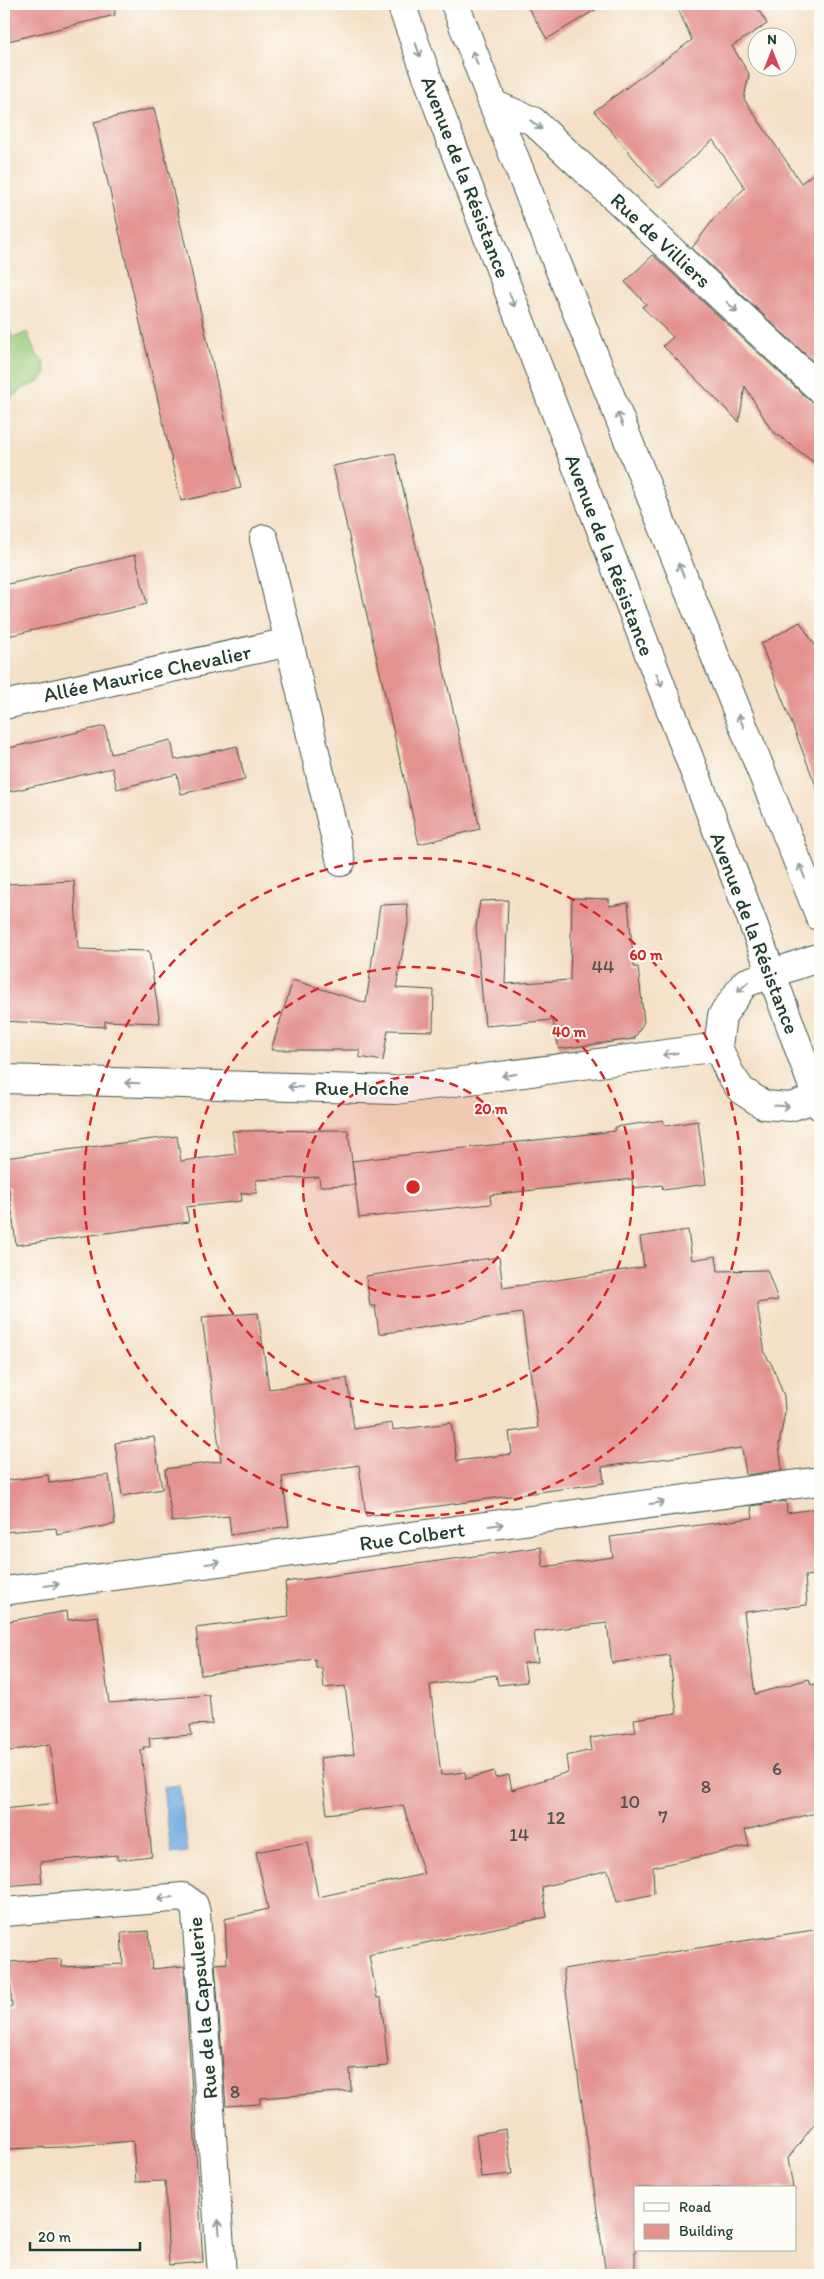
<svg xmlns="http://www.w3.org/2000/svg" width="824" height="2279" font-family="Itim,sans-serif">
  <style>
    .green { fill: #99c979; stroke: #5c8356 }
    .water { fill: #71aae0; stroke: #48748a }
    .building { fill: #e3928f; fill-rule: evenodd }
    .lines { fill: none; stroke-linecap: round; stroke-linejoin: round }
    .minor-casing { stroke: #3f554a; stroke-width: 30 }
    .secondary-casing { stroke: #3f554a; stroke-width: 30 }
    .minor { stroke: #fff; stroke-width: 28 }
    .secondary { stroke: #fff; stroke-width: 28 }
    .oneway { stroke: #8f9e9a }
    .ring { fill: none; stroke: #d62828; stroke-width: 2.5; stroke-dasharray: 9 6 }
    .labels { text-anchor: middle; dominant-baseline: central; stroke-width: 4; stroke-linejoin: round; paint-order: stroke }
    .number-label { font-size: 19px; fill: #50524b }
    .street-label { font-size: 21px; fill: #1f3d34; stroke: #fdfcf7 }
    .centre { fill: #d62828; stroke: #fdfcf7; stroke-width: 2.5 }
    .ring-label { font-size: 15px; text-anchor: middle; font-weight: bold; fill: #d62828; stroke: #fdfcf7; stroke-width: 4; stroke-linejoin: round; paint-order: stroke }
  </style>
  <rect width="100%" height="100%" fill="#fdfcf7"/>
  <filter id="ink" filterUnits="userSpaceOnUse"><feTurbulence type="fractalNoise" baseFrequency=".02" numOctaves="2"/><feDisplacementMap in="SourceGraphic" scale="10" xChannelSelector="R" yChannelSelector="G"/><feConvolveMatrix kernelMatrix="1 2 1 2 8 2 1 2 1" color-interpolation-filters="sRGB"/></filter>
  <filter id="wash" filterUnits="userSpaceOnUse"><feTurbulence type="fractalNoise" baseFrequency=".0096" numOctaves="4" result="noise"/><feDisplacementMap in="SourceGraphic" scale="20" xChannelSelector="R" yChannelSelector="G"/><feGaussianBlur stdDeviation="1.12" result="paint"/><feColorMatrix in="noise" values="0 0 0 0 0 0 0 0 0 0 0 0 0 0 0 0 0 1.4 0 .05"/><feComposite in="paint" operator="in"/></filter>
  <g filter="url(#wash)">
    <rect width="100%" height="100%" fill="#f4e0c6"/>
    <path class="green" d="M9,330L13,338L27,332L36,354L44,362L46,373L39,382L20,390L18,394L9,397L4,387V333Z"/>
    <path class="water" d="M179,1785L188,1852L171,1854L163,1787Z"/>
    <g id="blocks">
      <g class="building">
        <path d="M4,4H114L115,15L4,42Z"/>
        <path d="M526,4H605L547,39Z"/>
        <path d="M676,4H755L767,24L732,46L749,74L744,99L801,183L820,169V368L692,248L716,216L745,188L713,140L659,188L594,111L692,40Z"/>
        <path d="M154,108L241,488L181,501L94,122Z"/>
        <path d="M653,255L809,400L820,404V467L771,430L745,386L739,422L663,346L673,337L642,307L646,304L625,282Z"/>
        <path d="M395,453L480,829L419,844L333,466Z"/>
        <path d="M135,555L147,604L4,637V585Z"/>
        <path d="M800,622L820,653V791H818L761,644Z"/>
        <path d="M105,726L111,754L171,740L175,760L237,746L245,780L181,794L177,774L117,789L112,768L4,793V749Z"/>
        <path d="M74,881L78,949L149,951L160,1023L105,1021V1027L4,1021V939L7,884Z"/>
        <path d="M572,898L609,899V906L628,903L634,967H638L644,1022L634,1039L559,1049L553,1020L485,1026L476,927L480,901L508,900L505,984L570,980Z"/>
        <path d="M407,904L408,923L396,988L434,990L433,1031L388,1030L383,1061L359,1057L360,1050H271L293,980L366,1003L380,905Z"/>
        <path d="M663,1120L665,1126L698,1121L706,1184L663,1190L662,1185L633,1188L632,1179L490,1195L491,1204L359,1218L352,1161L615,1131V1127Z"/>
        <path d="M348,1130L355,1185L320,1186L319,1177L256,1180L257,1193H241L242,1201L186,1207L189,1222L16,1245L9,1188L4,1189V1158L177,1136L181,1161L236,1154L232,1131Z"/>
        <path d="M688,1230L692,1260L716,1256L718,1271L767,1270L778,1300L757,1303L765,1354L772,1365L784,1396L785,1412L779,1445L782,1470L746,1475L742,1448L602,1467L604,1483L366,1516L359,1465L282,1477L289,1526L231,1535L229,1516L172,1522L165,1469L221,1461L202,1317L258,1313L269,1389L347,1378L354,1429L392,1423L393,1430L451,1423L457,1461L512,1454L509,1432L538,1428L522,1313L379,1334L375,1306H370L366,1276L499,1257L503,1288L644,1267L640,1237Z"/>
        <path d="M154,1437L162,1489L122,1496L115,1443Z"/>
        <path d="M48,1475L49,1483L109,1475L115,1524L57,1535L56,1528L4,1532V1481Z"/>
        <path d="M786,1501L787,1513L820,1508V1574L805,1576L807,1605L744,1612L755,1694L809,1679L811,1685L820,1683V1812L745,1830L749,1846L653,1867L654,1894L617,1902L608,1870L542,1887L547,1917L369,1955L377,1998H381L388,2066L350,2069L351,2091L260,2098V2104L226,2106L215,1964L227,1963L225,1919L268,1909L256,1852L308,1842L318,1897L424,1874L403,1805L327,1814L320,1758L354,1754L345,1686L324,1688L322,1668H316L315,1659L201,1675L196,1628L289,1616L285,1582L541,1547L543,1567L613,1557L610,1537L753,1518L751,1506ZM607,1623L612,1663L669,1655L677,1713L634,1719L636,1732L590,1738L592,1750L566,1756L568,1772L512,1790L509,1775L495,1778L494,1771L466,1779L465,1772L441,1775L430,1685L496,1675L498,1685L527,1682L524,1663L538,1662L534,1632Z"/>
        <path d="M67,1611L68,1620L98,1616L109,1703L209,1695L212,1724L190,1725L192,1735L149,1738L150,1747H143L144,1750H141L152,1856L117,1860V1855L40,1862L42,1883L4,1886V1809L57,1803L50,1744L4,1752V1622Z"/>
        <path d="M820,1929V2117L788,2158L793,2188H635V2275H606L563,1969Z"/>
        <path d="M149,1931L152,1969L184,1966L203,2262L169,2265L165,2181L136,2182L133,2141L64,2147L4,2149V2008L12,2007L9,1962L61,1959L62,1967L123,1964L121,1933Z"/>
        <path d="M506,2129L512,2174L481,2177L476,2134Z"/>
      </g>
    </g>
  </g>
  <g filter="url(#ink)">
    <use href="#blocks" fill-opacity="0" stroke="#3f554a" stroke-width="1"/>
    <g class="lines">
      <defs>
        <g id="minor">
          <path d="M493,104L533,121L820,389"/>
          <path d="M289,642L341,862"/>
          <path d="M4,705L289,642L264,539"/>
          <path d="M820,957L745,983L722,1016L718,1047L729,1072L741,1090L764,1105L790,1107L820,1097"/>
          <path d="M4,1079L395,1090L718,1047"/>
          <path d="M4,1591L820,1481"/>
          <path d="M4,1912L183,1897L194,1905L196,1913L222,2275"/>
        </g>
        <g id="secondary">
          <path d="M401,4L445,126L754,926L820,1106"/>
          <path d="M455,4L493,104L820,917"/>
        </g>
      </defs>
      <use href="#minor" class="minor-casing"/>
      <use href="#secondary" class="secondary-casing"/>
      <use href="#minor" class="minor"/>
      <use href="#secondary" class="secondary"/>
    </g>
    <defs><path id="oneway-shaft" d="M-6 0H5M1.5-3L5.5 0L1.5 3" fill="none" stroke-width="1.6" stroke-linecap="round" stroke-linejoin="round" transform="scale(1.25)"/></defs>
    <g class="oneway">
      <use href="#oneway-shaft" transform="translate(418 50) rotate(70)"/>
      <use href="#oneway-shaft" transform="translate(475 58) rotate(-111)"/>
      <use href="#oneway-shaft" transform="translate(536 125) rotate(39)"/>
      <use href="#oneway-shaft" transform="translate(512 300) rotate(69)"/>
      <use href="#oneway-shaft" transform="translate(732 307) rotate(43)"/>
      <use href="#oneway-shaft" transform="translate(620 419) rotate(-112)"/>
      <use href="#oneway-shaft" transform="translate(681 570) rotate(-112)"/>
      <use href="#oneway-shaft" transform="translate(659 680) rotate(69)"/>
      <use href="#oneway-shaft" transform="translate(741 721) rotate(-112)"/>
      <use href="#oneway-shaft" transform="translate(802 871) rotate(-112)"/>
      <use href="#oneway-shaft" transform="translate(743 987) rotate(136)"/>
      <use href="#oneway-shaft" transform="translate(670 1054) rotate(172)"/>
      <use href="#oneway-shaft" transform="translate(509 1075) rotate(172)"/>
      <use href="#oneway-shaft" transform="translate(132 1083) rotate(-178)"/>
      <use href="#oneway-shaft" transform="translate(295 1087) rotate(-178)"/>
      <use href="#oneway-shaft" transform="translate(782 1106) rotate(3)"/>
      <use href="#oneway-shaft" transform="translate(657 1503) rotate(-8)"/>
      <use href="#oneway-shaft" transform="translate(496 1525) rotate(-8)"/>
      <use href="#oneway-shaft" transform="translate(213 1563) rotate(-8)"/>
      <use href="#oneway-shaft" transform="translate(52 1585) rotate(-8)"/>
      <use href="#oneway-shaft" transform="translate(165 1898) rotate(175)"/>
      <use href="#oneway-shaft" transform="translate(219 2227) rotate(-94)"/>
    </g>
  </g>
  <circle cx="413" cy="1187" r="110" fill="#d62828" fill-opacity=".12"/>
  <g class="ring">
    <circle cx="413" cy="1187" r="110"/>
    <circle cx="413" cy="1187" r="220"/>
    <circle cx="413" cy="1187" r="329"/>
  </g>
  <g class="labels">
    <g class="number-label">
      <text x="603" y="966">44</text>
      <text x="777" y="1768">6</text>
      <text x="706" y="1786">8</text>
      <text x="630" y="1801">10</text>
      <text x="663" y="1816">7</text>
      <text x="556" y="1817">12</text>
      <text x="519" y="1834">14</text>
      <text x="235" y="2091">8</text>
    </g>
    <g class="street-label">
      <text transform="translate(466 177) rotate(69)">Avenue de la Résistance</text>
      <text transform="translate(661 240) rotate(43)">Rue de Villiers</text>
      <text transform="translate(610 555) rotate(69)">Avenue de la Résistance</text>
      <text transform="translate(147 673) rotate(-12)">Allée Maurice Chevalier</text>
      <text transform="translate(755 933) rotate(69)">Avenue de la Résistance</text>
      <text x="362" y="1087">Rue Hoche</text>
      <text transform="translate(412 1536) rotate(-8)">Rue Colbert</text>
      <text transform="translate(202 2008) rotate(-95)">Rue de la Capsulerie</text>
    </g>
  </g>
  <circle cx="413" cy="1187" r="8" class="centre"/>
  <g class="ring-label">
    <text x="646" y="960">60 m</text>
    <text x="569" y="1037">40 m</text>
    <text x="491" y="1114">20 m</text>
  </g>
  <rect width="824" height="2279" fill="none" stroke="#fdfcf7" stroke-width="20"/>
  <rect x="634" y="2186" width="162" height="65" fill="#fdfcf7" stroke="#a4b0a9"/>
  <rect x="644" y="2203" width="25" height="8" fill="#ffffff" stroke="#a4b0a9"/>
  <text x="679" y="2212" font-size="15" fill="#1f3d34">Road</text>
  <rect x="644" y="2224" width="25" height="15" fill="#e3928f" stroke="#a4b0a9"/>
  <text x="679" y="2236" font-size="15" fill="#1f3d34">Building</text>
  <g transform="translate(772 52)"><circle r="24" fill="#fdfcf7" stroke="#a4b0a9"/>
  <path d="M0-4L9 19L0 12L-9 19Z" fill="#d1495b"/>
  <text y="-8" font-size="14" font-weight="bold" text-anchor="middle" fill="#1f3d34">N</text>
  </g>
  <path d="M30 2242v8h110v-8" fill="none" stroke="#1f3d34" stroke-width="2.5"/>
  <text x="38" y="2242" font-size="15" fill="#1f3d34" stroke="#fdfcf7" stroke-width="4" paint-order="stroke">20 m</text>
</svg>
